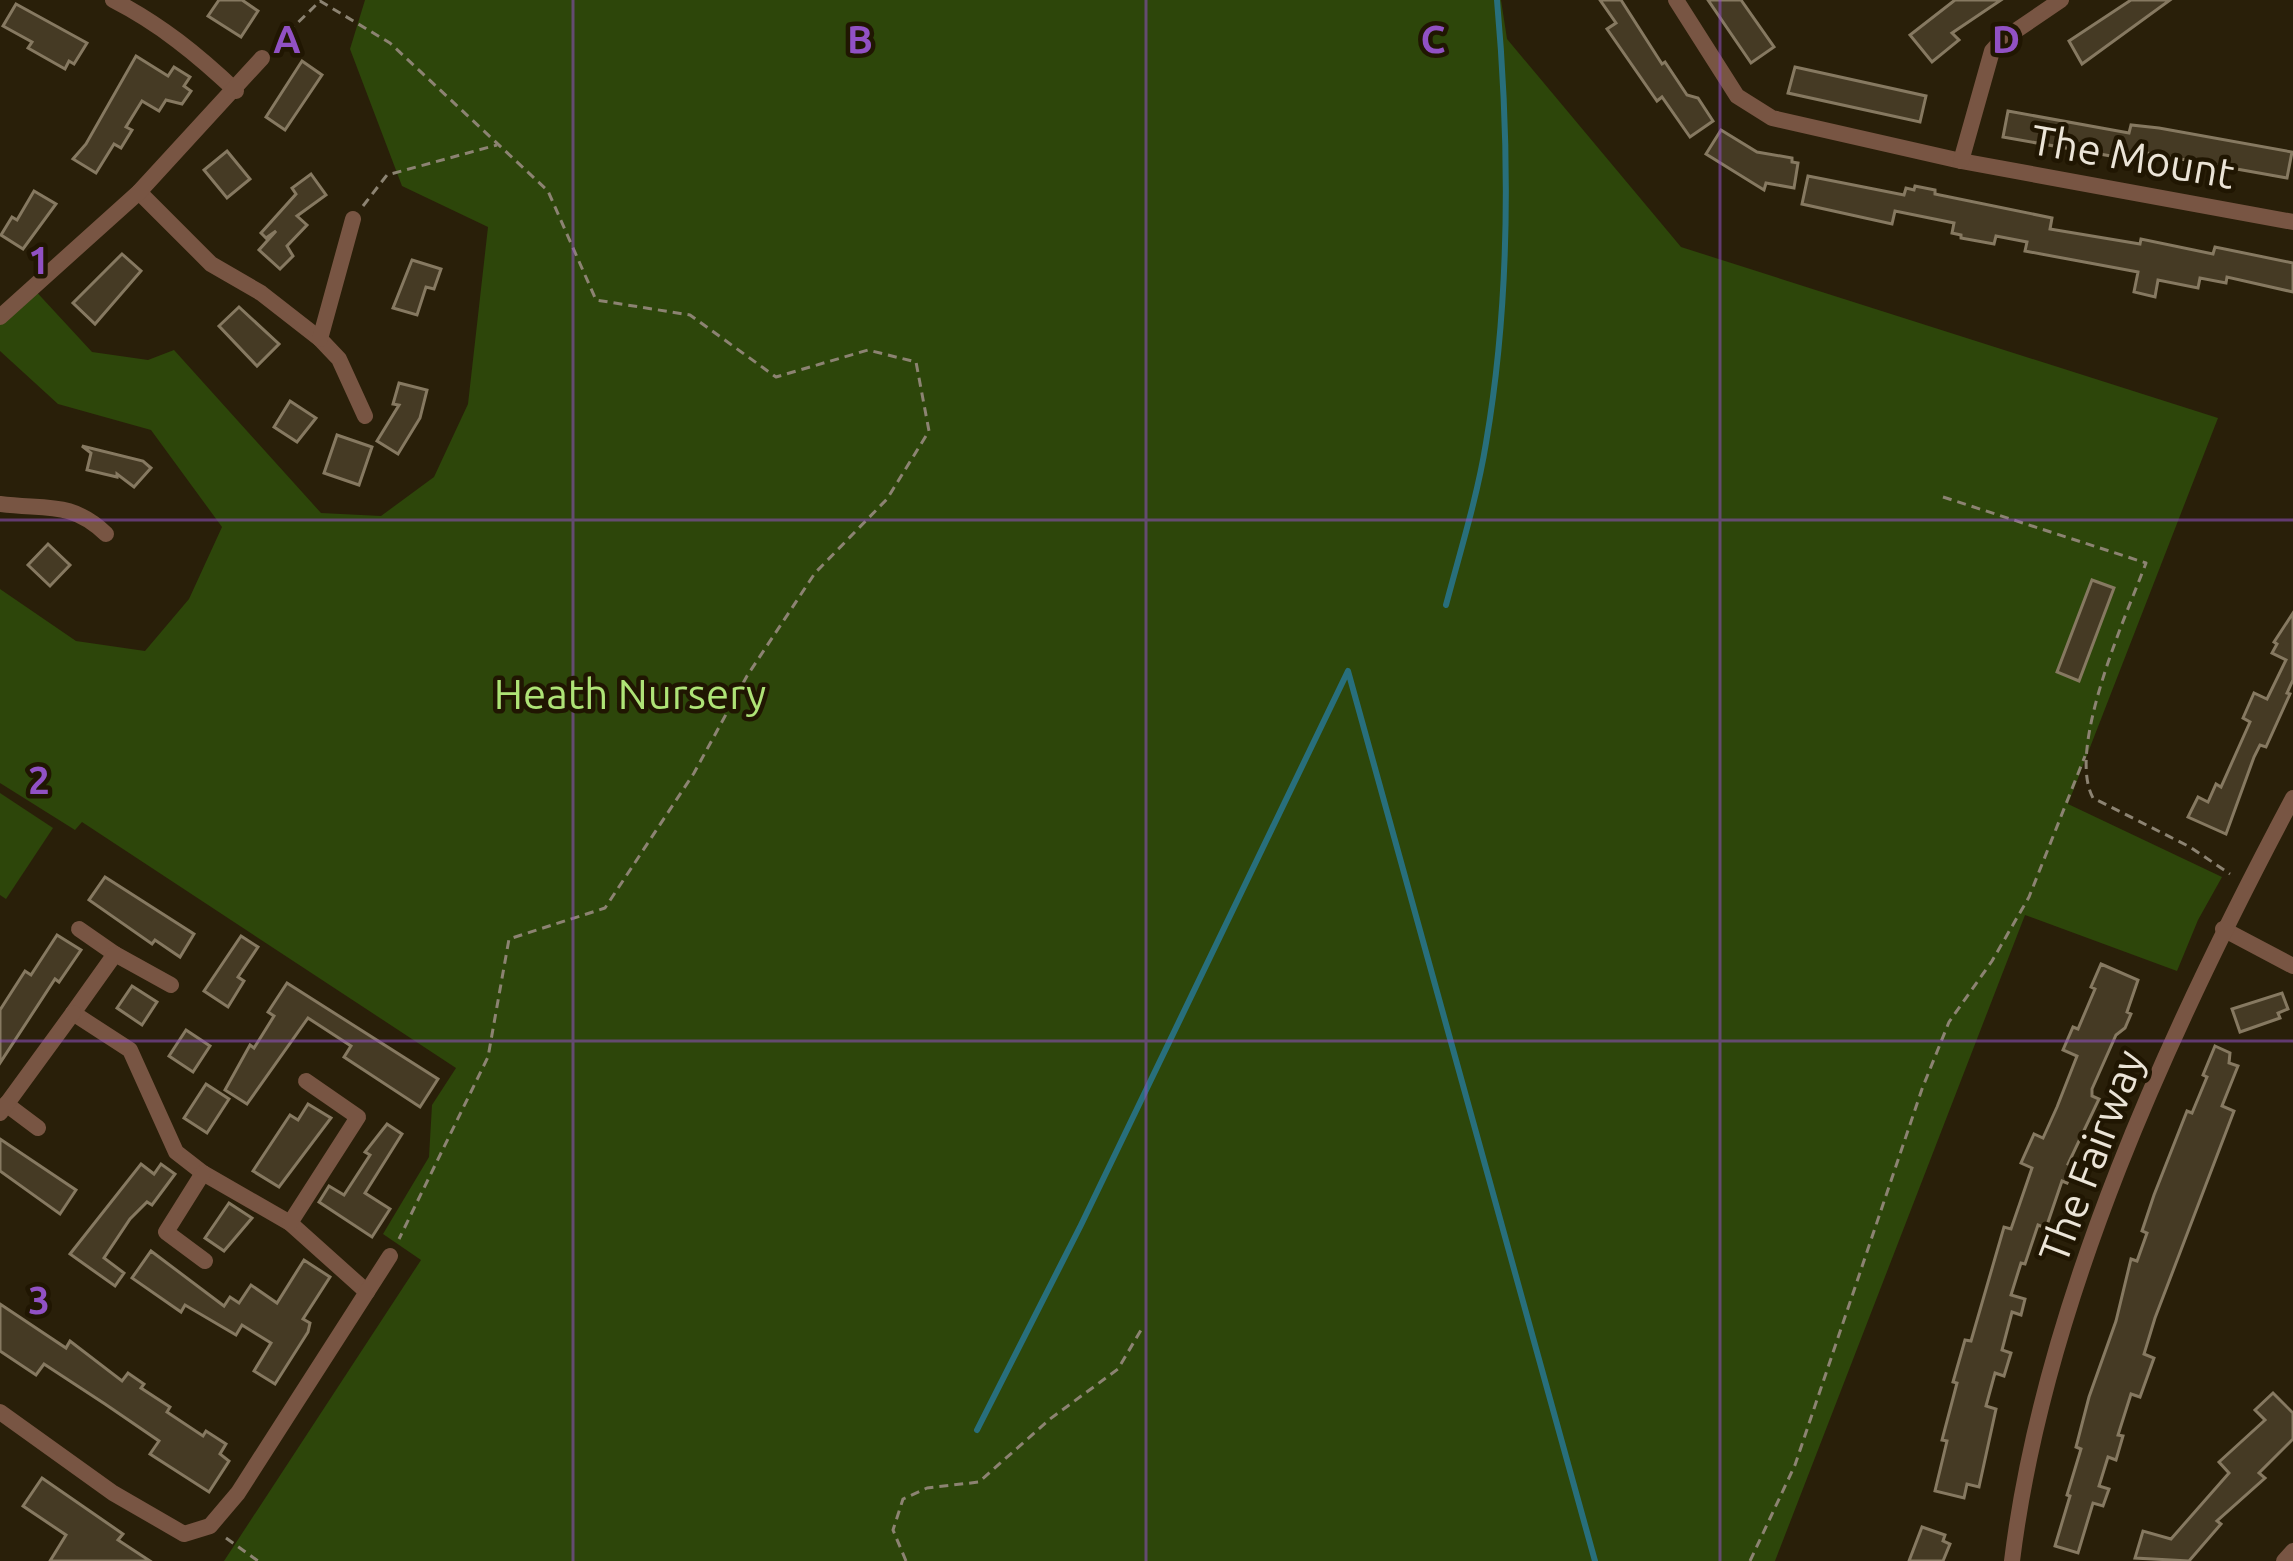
<svg xmlns="http://www.w3.org/2000/svg" width="2293" height="1561" font-family="Ubuntu,sans-serif">
  <style>
    .green { fill: #2d460a }
    .lines { fill: none; stroke-linecap: round; stroke-linejoin: round }
    .stream { stroke: #286f7c; stroke-width: 6 }
    .building { fill: #453a24; stroke: #867961; stroke-width: 3 }
    .path { stroke: #8c8372; stroke-width: 3; stroke-dasharray: 9 6; stroke-linecap: butt }
    .street { stroke: #785543; stroke-width: 16 }
    .grid { fill: none; stroke: #9151c4; stroke-width: 3; stroke-opacity: 0.55 }
    .labels { text-anchor: middle; dominant-baseline: central; stroke-width: 9; stroke-linejoin: round; paint-order: stroke }
    .street-label { font-size: 42px; fill: #ebe4d7; stroke: #201602 }
    .park-label { font-size: 42px; fill: #aee376; stroke: #201602 }
    .grid-label { font-size: 39px; text-anchor: middle; font-weight: bold; fill: #9151c4; stroke: #201602; stroke-width: 9; stroke-linejoin: round; paint-order: stroke }
  </style>
  <rect width="100%" height="100%" fill="#291f09"/>
  <g class="green">
    <path d="M365,0H1501L1507,39L1681,247L2218,418L2068,804L2222,877L2198,920L2177,971L2025,915L1775,1561H224L421,1260L383,1234L429,1157L432,1105L456,1068L82,822L75,830L0,783V589L76,641L145,651L189,599L222,527L151,430L58,404L0,351V317L31,286L92,352L148,360L174,350L321,513L381,516L434,477L468,404L488,227L402,186L350,49Z"/>
    <path d="M0,793L53,828L6,899L0,895Z"/>
  </g>
  <g class="lines">
    <g class="stream">
      <path d="M1446,605C1460,552 1477,498 1486,443C1511,297 1510,147 1497,0"/>
      <path d="M977,1430L1081,1225L1348,671L1595,1561"/>
    </g>
  </g>
  <g class="building">
    <path d="M219,0H242L258,11L241,37L208,16Z"/>
    <path d="M1600,0H1621L1662,64L1665,62L1687,95L1698,98L1713,121L1690,137L1662,97L1657,101L1607,29L1616,23Z"/>
    <path d="M1708,0H1741L1774,47L1751,63Z"/>
    <path d="M1955,0H2001L1952,33L1959,40L1932,62L1910,35Z"/>
    <path d="M2131,0H2170L2082,64L2069,41Z"/>
    <path d="M16,4L87,43L74,64L69,61L65,69L28,48L32,42L3,26Z"/>
    <path d="M136,56L168,76L174,67L190,77L184,86L191,91L182,104L166,100L159,111L142,101L126,127L132,130L121,148L114,144L96,173L73,159L86,144Z"/>
    <path d="M302,61L322,75L285,130L266,117Z"/>
    <path d="M1795,67L1926,96L1920,122L1788,93Z"/>
    <path d="M2008,111L2129,133L2131,125L2159,128L2292,152L2287,178L2147,153L2145,162L2003,137Z"/>
    <path d="M1721,130L1757,152L1792,158V162L1798,163L1794,188L1766,183L1764,190L1706,154Z"/>
    <path d="M227,151L250,179L227,198L204,170Z"/>
    <path d="M311,174L326,195L297,216L307,225L287,246L293,256L280,269L259,250L276,231L266,238L261,233L296,194L292,188Z"/>
    <path d="M1808,176L1904,195L1906,188L1914,190L1915,186L1935,190V194L2052,218L2050,229L2140,244L2141,239L2213,254L2215,247L2293,263V292L2227,277L2226,283L2200,278L2198,288L2158,280L2155,297L2134,292L2138,272L2025,251L2027,242L1996,236L1994,244L1961,238V235L1952,233L1954,223L1895,211L1892,224L1802,204Z"/>
    <path d="M34,191L56,204L23,249L1,235L12,217L17,220Z"/>
    <path d="M122,254L141,271L95,324L73,303Z"/>
    <path d="M412,260L441,269L434,289L426,287L417,315L393,308Z"/>
    <path d="M239,307L279,344L257,366L219,326Z"/>
    <path d="M399,383L427,390L420,418L398,454L377,441L399,405L393,404Z"/>
    <path d="M290,401L316,418L297,442L274,427Z"/>
    <path d="M337,435L372,447L359,485L324,473Z"/>
    <path d="M82,446L143,461L151,468L134,487L117,474V477L87,470L91,453Z"/>
    <path d="M48,544L70,565L50,586L28,565Z"/>
    <path d="M2092,580L2114,588L2079,681L2057,672Z"/>
    <path d="M2293,613V680L2287,693L2290,694L2266,747L2260,745L2254,757L2226,834L2188,817L2198,797L2208,802L2216,784L2221,787L2250,722L2243,718L2254,693L2267,699L2286,660L2272,653L2277,644L2274,642Z"/>
    <path d="M105,877L194,934L180,957L155,940L152,944L89,900Z"/>
    <path d="M57,935L81,950L59,982L55,979L0,1063V1010L25,971L31,975Z"/>
    <path d="M241,936L258,947L238,977L244,981L228,1007L204,991Z"/>
    <path d="M2101,964L2138,980L2127,1012L2131,1014L2125,1028L2116,1035L2092,1089V1096L2099,1099L2068,1164L2074,1167L2067,1183L2062,1181L2046,1228L2038,1225L2025,1264L2021,1263L2011,1295L2025,1299L2021,1315L2012,1312L2002,1350L2011,1353L2004,1376L1995,1373L1986,1406L1996,1409L1979,1487L1967,1484L1964,1498L1935,1491L1947,1441L1942,1440L1957,1383L1953,1382L1965,1340L1971,1341L2004,1227L2011,1229L2032,1168L2021,1163L2034,1134L2043,1138L2057,1107L2077,1056L2063,1050L2073,1027L2078,1029L2095,989L2091,987Z"/>
    <path d="M287,983L438,1079L420,1107L344,1057L351,1046L308,1018L247,1104L225,1090L250,1045L254,1048L274,1016L268,1012Z"/>
    <path d="M132,986L157,1002L142,1025L117,1008Z"/>
    <path d="M2282,993L2288,1009L2278,1013L2280,1018L2240,1032L2232,1009Z"/>
    <path d="M186,1030L210,1046L193,1072L169,1056Z"/>
    <path d="M2215,1046L2230,1053L2229,1063L2238,1066L2222,1106L2234,1111L2155,1318L2144,1354L2154,1358L2140,1397L2131,1394L2118,1435L2123,1436L2116,1460L2108,1457L2099,1486L2109,1489L2103,1506L2093,1503L2078,1553L2055,1546L2070,1496L2067,1495L2081,1449L2076,1447L2089,1397L2116,1321L2131,1259L2137,1261L2147,1233L2142,1231L2154,1195L2187,1111L2192,1113L2207,1077L2203,1075Z"/>
    <path d="M206,1084L229,1099L207,1133L184,1118Z"/>
    <path d="M308,1104L331,1118L279,1187L253,1171L290,1115L298,1120Z"/>
    <path d="M387,1124L402,1134L365,1193L390,1209L372,1237L319,1202L329,1186L344,1195L370,1155L365,1152Z"/>
    <path d="M0,1139L76,1190L60,1214L0,1171Z"/>
    <path d="M141,1164L154,1174L161,1164L175,1174L152,1205L147,1202L130,1219L104,1258L124,1273L115,1286L70,1254Z"/>
    <path d="M229,1203L252,1218L224,1251L205,1238Z"/>
    <path d="M151,1251L224,1306L230,1297L239,1303L251,1285L277,1303L304,1260L330,1277L303,1319L310,1323L308,1332L275,1384L254,1371L271,1343L242,1325L236,1335L185,1305L181,1312L132,1278Z"/>
    <path d="M0,1304L66,1348L70,1341L122,1381L128,1373L144,1384L141,1388L170,1407L167,1412L203,1436L206,1431L226,1444L220,1454L229,1461L209,1492L150,1454L159,1441L105,1404L44,1364L36,1375L0,1351Z"/>
    <path d="M2273,1393L2293,1413V1439L2259,1473L2265,1478L2217,1521L2221,1524L2189,1561L2135,1558L2143,1531L2171,1539L2229,1473L2219,1462L2265,1420L2255,1410Z"/>
    <path d="M42,1478L123,1534L118,1540L150,1561H50L66,1535L23,1506Z"/>
    <path d="M1922,1527L1945,1535L1943,1541L1950,1544L1943,1561H1909Z"/>
  </g>
  <g class="lines">
    <g class="path">
      <path d="M277,43L320,1L390,43L548,191L596,300L690,315L776,377L868,350L916,362L929,431L887,499L815,573L747,676L694,773L605,908L509,939L488,1057L399,1239"/>
      <path d="M363,206L387,175L497,145"/>
      <path d="M1943,497L2146,563C2126,616 2066,748 2093,798L2190,847L2230,874"/>
      <path d="M226,1538L258,1561"/>
      <path d="M906,1561L893,1530L903,1499L927,1488L979,1482L1050,1419L1118,1369L1141,1330"/>
      <path d="M1750,1561L1795,1465L1922,1089L1949,1022L1992,961L2029,897L2085,756"/>
    </g>
    <g class="street">
      <path d="M113,0C160,24 198,55 236,91"/>
      <path d="M1676,0L1737,96L1772,118L1961,161L2293,222"/>
      <path d="M1961,161L1992,51L2002,40L2061,0"/>
      <path d="M139,192L211,264L261,293L320,339L339,359L365,416"/>
      <path d="M0,317L139,192L262,58"/>
      <path d="M320,339L353,219"/>
      <path d="M0,504C44,510 71,500 106,534"/>
      <path d="M79,929L115,954"/>
      <path d="M2223,929L2293,966"/>
      <path d="M171,985L115,954L73,1013L130,1050L176,1152L203,1173L290,1223L367,1292"/>
      <path d="M6,1104L38,1128"/>
      <path d="M0,1113L73,1013"/>
      <path d="M203,1173L166,1232L205,1261"/>
      <path d="M290,1223L358,1117L306,1081"/>
      <path d="M0,1412L113,1493L184,1534L210,1526L238,1493L390,1256"/>
      <path d="M2012,1561C2044,1301 2171,1027 2293,798"/>
      <path d="M2284,1561L2293,1551"/>
    </g>
  </g>
  <path class="grid" d="M573,0V1561M1146,0V1561M1720,0V1561M0,520H2293M0,1041H2293"/>
  <g class="labels">
    <g class="street-label">
      <text transform="translate(2133 156) rotate(10)">The Mount</text>
      <text transform="translate(2091 1156) rotate(-69)">The Fairway</text>
    </g>
    <g class="park-label">
      <text x="630" y="693">Heath Nursery</text>
    </g>
  </g>
  <g class="grid-label">
    <text x="287" y="53">A</text>
    <text x="860" y="53">B</text>
    <text x="1433" y="53">C</text>
    <text x="2006" y="53">D</text>
    <text x="39" y="274">1</text>
    <text x="39" y="794">2</text>
    <text x="39" y="1314">3</text>
  </g>
</svg>
